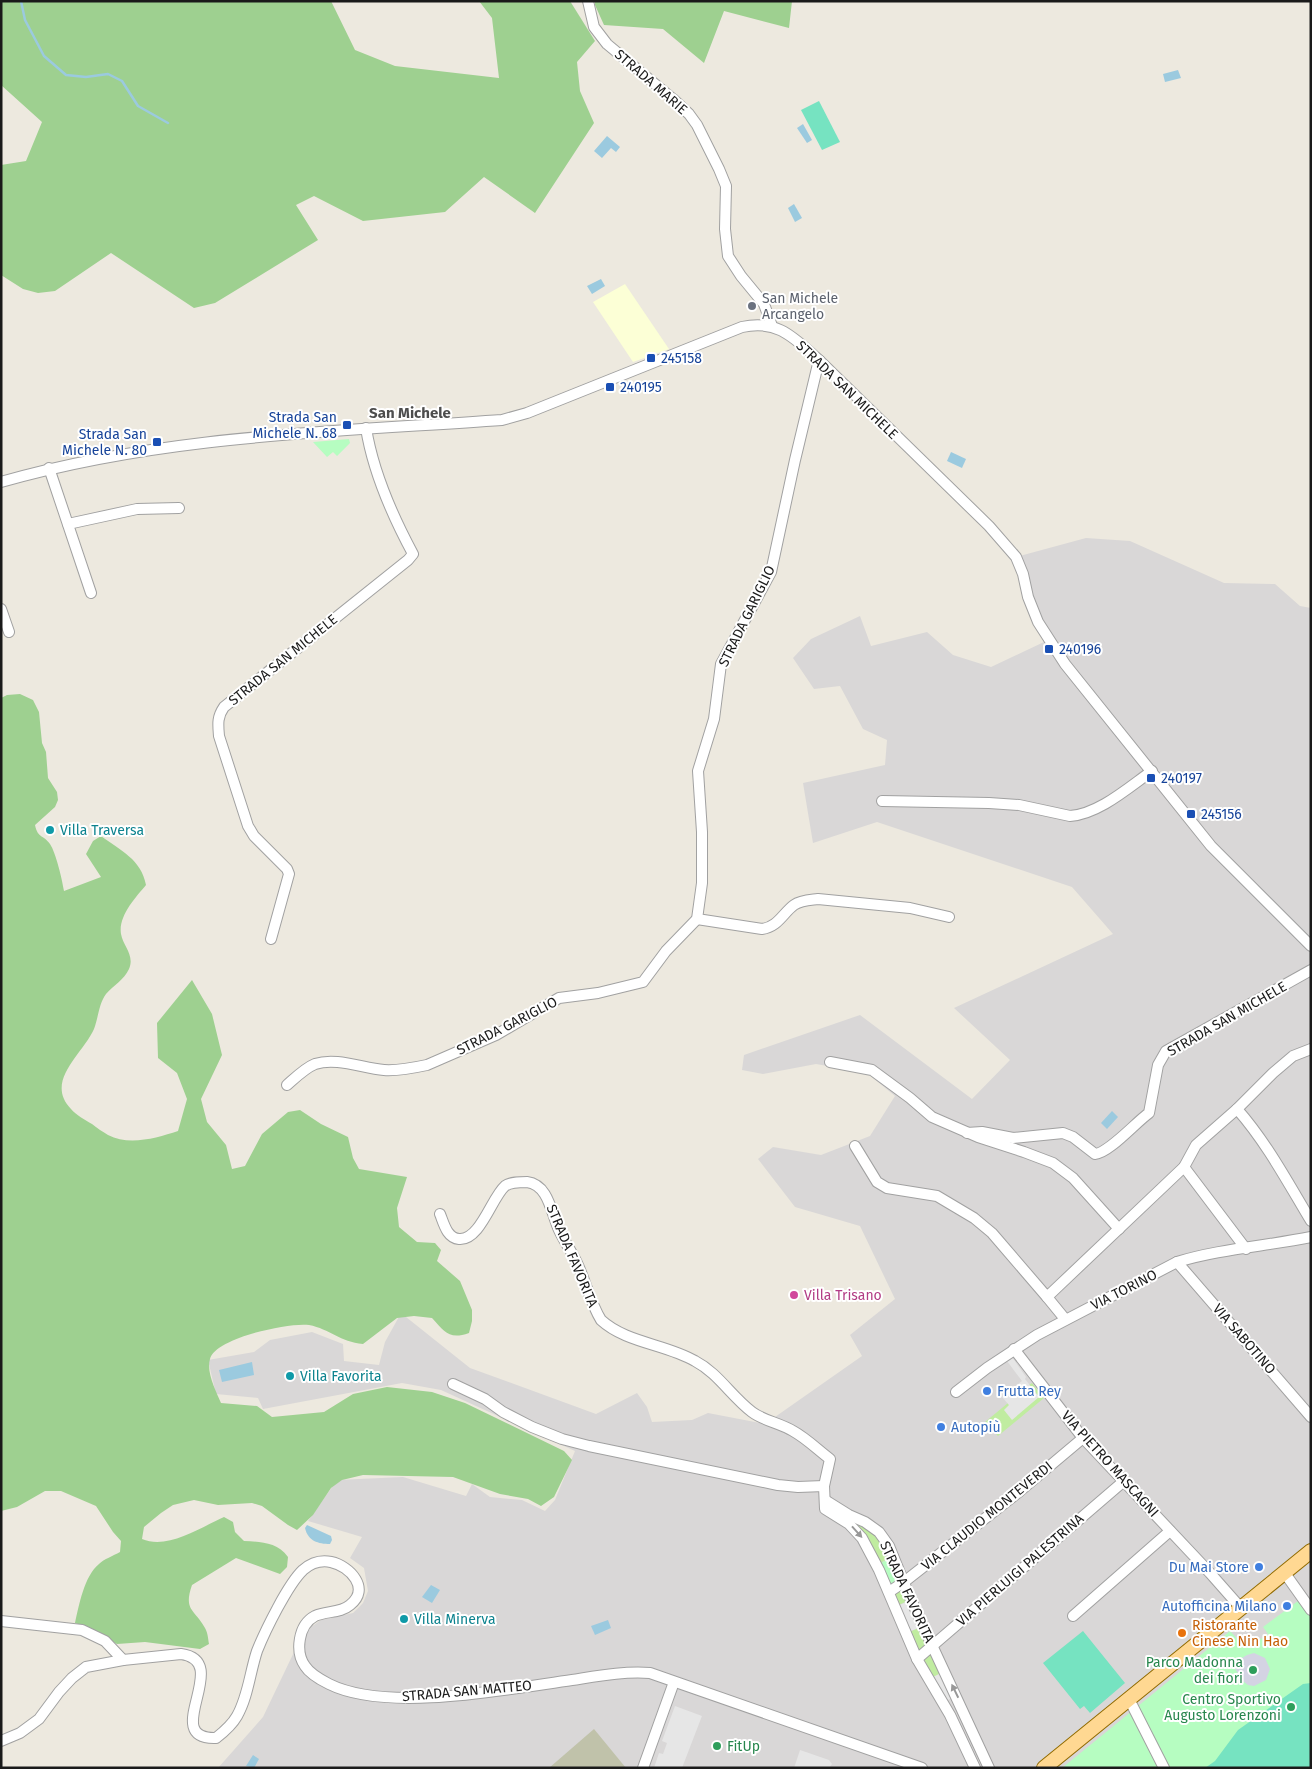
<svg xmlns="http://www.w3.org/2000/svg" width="1312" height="1769" font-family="'Fira Sans',sans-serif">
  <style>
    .residential { fill: #d9d7d7 }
    .education { fill: #fcffd6 }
    .construction { fill: #c0c2aa }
    .grass { fill: #c0eca0 }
    .forest { fill: #9ed090 }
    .park { fill: #b6fdc1 }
    .pitch { fill: #76e3c1 }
    .parking { fill: #e6e6e6 }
    .plaza { fill: #d4d3e3 }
    .water { fill: #9bcadf }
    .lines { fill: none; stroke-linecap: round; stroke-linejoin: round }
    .stream { stroke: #9bcadf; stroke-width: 2.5 }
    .minor-casing { stroke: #a1a1a1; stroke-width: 12 }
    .major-casing { stroke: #916b00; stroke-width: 16 }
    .minor { stroke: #fff; stroke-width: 10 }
    .major { stroke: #ffd892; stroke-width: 14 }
    .oneway { fill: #989898 }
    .worship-dot { fill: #6b7280; stroke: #fff; stroke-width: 2 }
    .transit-dot { fill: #1a4fb4; stroke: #fff; stroke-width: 2 }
    .culture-dot { fill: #0f9aa8; stroke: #fff; stroke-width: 2 }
    .hotel-dot { fill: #d1479c; stroke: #fff; stroke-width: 2 }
    .shop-dot { fill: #3f7fe0; stroke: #fff; stroke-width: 2 }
    .food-dot { fill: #e8710a; stroke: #fff; stroke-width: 2 }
    .leisure-dot { fill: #2e9e5b; stroke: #fff; stroke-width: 2 }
    .labels { text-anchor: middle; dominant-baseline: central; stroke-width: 4; stroke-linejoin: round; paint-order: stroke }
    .street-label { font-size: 14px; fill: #1a1a1a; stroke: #fff }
    .worship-label { font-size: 14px; fill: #5b616d; stroke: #fff; text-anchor: start }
    .transit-label { font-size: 14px; fill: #164399; stroke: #fff; text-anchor: start }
    .culture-label { font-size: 14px; fill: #0d838f; stroke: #fff; text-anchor: start }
    .hotel-label { font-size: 14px; fill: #b23c85; stroke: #fff; text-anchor: start }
    .shop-label { font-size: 14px; fill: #366cbe; stroke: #fff; text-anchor: start }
    .food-label { font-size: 14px; fill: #c56008; stroke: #fff; text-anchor: start }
    .leisure-label { font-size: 14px; fill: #27864d; stroke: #fff; text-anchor: end }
    .neighbourhood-label { font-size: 15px; font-weight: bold; fill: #4d4d4d; stroke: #fff }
  </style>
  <rect width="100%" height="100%" fill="#ede9df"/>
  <path class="residential" d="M1086,538L1130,541L1224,583L1275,584L1300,606L1311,608V1768H218L263,1717L295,1650L311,1627L321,1620L353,1613L363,1603L368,1591L364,1568L350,1558L362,1537L308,1521L337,1480L403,1477L466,1496L472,1484L490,1497L522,1500L545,1511L555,1500L575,1451L441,1390L402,1383L263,1409L258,1398L216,1394L208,1360L254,1352L270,1340L312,1332L343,1344L344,1361L379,1365L385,1342L401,1313L470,1368L596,1414L637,1393L647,1407L652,1422L692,1420L708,1413L765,1424L862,1356L850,1335L895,1299L860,1226L795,1207L758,1159L773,1147L821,1155L870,1136L895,1096L867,1073L816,1064L763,1074L742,1070L744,1055L860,1015L972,1099L1010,1060L954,1008L1113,934L1072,887L877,822L813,843L803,783L885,765L887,740L863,729L840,686L814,689L793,658L811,639L860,616L871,646L927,632L953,655L991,667L1044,642L1025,605L1016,557Z"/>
  <path class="education" d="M625,284L669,349L633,362L593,302Z"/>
  <path class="construction" d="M594,1729L626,1768H549Z"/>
  <g class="grass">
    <path d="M1032,1383L1044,1398L998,1436L985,1422L1008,1403L1009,1405L1039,1397L1029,1385Z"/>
    <path d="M852,1519C872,1530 880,1537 890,1558L880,1563L866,1536Z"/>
    <path d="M903,1586L909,1601L898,1605L893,1593Z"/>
    <path d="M921,1627L928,1643L918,1652L909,1632Z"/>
    <path d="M932,1651L942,1673L932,1678L922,1659Z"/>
  </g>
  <g class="forest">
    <path d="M1,1H331L355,50L395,66L499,78L492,18L479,1H570L595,41L577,62L580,91L594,123L535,213L484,177L445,212L363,221L314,196L296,205L318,240L215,303L194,308L111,253L55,291L38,293L23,289L1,275V165L26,161L42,122L1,85Z"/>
    <path d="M595,1H792L789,28L724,11L704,63L663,29L604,25L595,5Z"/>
    <path d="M20,694L33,700L39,712L42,743L46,752L48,778L57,792L58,800L55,807L35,825C38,839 43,834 50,844C56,853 62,879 64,891L101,877L86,854L93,841L101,836C121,851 141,859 146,885C136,897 118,916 121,934C123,946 135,955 129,969C124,980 114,985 106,994C99,1003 98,1019 94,1029C83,1054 44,1081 71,1109C76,1115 85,1120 92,1124C97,1128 103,1132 108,1135C129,1146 157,1138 178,1131L187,1099L177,1073L158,1058L157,1023L192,980L212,1014L222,1055L201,1099L207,1122L226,1145L232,1169L245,1166L262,1134L288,1112L300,1110L321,1124L348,1137L353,1158L359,1169L407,1177L397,1208L399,1227L417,1242L435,1243L441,1250L437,1261L460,1281L472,1310V1321L469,1333C449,1340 445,1332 432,1318L414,1316L397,1318L363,1344C340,1342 330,1329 309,1325C290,1322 215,1338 210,1359C206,1372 216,1391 221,1403L257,1406L272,1417L324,1412L353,1394L387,1387L432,1392L465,1403L564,1451L572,1460L554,1497L541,1506L528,1499L500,1494L453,1477L363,1475L342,1480L331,1488L313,1515L297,1530L288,1525L262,1506L252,1503L218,1505L194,1500L173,1505L161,1513L144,1527L142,1539C168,1550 201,1527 224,1517L233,1522L235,1532L244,1541C261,1542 277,1542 288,1557L287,1567L280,1574L236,1558L192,1585C183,1611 195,1609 205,1628C208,1633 208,1639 209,1644L200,1649L145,1642L117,1644L87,1627L75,1623C79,1606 84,1576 99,1564C104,1559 113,1556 120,1552L121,1541L113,1532L96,1506L61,1491H45L17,1507L1,1511V698L7,695Z"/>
  </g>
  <g class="park">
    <path d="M349,439L350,443L337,456L333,452L327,457L313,442Z"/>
    <path d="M890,1558L900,1579L890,1584L881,1563Z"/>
    <path d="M1298,1601L1311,1618V1768H1062L1230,1631L1244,1646H1250L1268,1634L1263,1627Z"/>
  </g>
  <g class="pitch">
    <path d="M819,101L840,142L822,150L801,110Z"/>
    <path d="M1083,1631L1125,1683L1090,1713L1084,1706L1080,1709L1043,1663Z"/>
    <path d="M1311,1683V1768H1205L1215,1761L1238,1730L1303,1684Z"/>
  </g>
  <g class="parking">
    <path d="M1012,1357L1026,1377L1025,1379L1039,1397L1012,1420L1004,1410L1009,1405L1002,1397L1022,1381L1007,1361Z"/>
    <path d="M911,1600L923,1626L906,1633L895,1607Z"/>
    <path d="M945,1671L957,1696L943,1702L929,1679Z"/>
    <path d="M675,1706L702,1716L682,1768H654L659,1753L663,1754L667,1743L662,1741Z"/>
    <path d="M800,1750L829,1760L832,1764L829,1768H794Z"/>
  </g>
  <path class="plaza" d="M1254,1653L1265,1658L1270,1669L1266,1680L1254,1686L1248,1685L1243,1681L1232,1664L1247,1655Z"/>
  <g class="water">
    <path d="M1178,70L1181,78L1165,82L1163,74Z"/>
    <path d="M803,124L812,140L807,143L797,128Z"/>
    <path d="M607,136L620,147L616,152L611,148L602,158L594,151Z"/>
    <path d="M794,204L802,218L795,222L788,208Z"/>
    <path d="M601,279L605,286L592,294L587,286Z"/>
    <path d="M951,452L966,459L962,468L947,461Z"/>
    <path d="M1112,1111L1118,1117L1107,1129L1101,1123Z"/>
    <path d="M252,1362L254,1375L222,1382L219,1370Z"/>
    <path d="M307,1525L331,1536L332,1540L330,1544C318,1544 308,1541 305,1528Z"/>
    <path d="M431,1585L440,1590L432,1603L422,1597Z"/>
    <path d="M608,1620L611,1628L595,1635L591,1626Z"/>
    <path d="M253,1755L259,1759L254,1768L246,1766Z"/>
  </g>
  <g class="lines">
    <path class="stream" d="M21,1L25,20L44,56L66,75L86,77L108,74L122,81L138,106L168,123"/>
    <defs>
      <g id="minor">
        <path d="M588,1L594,27L607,44L673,99L689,114L697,125L719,169L726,186L725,229L728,256L741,276L764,304L772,326"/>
        <path d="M49,468L91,593"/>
        <path d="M1,482C164,435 334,432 502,420L527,413L742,327C778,319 794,338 819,360L989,526L1016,557L1023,574L1028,597L1038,622L1065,664L1211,846L1311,946"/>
        <path d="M68,524L137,509L179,508"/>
        <path d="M1,609L9,632"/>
        <path d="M882,801L989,803L1019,805L1070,816C1099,814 1129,787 1152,771"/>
        <path d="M697,919L762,929C778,927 783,913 794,905C801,900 811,900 818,899L910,908L949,917"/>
        <path d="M271,939L289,874L287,869L254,836L248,826L219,736C218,724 217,717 224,707L408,560L413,554C392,515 373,472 366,428"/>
        <path d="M830,1062L872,1070L910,1098L932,1117L978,1137L1024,1152L1053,1163L1073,1178L1119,1229"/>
        <path d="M287,1085C295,1078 305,1068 315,1064C336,1057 362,1068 384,1070C398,1071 413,1068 427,1065L496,1035L559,998L598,993L643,982L666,951L697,919L702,883V832L698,771L714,719L721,664L771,572L795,460L819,360"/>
        <path d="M1237,1109C1267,1143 1288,1183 1311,1221"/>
        <path d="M967,1133L982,1132L1013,1138L1063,1133L1073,1137L1095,1154C1109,1153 1135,1123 1149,1113L1158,1065L1166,1051L1311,970"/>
        <path d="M855,1146L877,1182L887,1188L937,1196L974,1218L992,1233L1047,1297L1184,1167L1196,1145L1237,1109L1273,1073L1293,1056L1311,1049"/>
        <path d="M1184,1167L1246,1249"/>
        <path d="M440,1214C444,1224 447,1238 459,1239C480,1241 492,1197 505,1186C510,1182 520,1182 527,1182C549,1185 551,1213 559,1230C564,1241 572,1252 577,1263C586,1282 590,1302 601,1320C626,1343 666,1344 695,1361C718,1373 731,1396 752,1412C764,1421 780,1423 793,1431C806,1438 818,1450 830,1459L824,1486"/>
        <path d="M1177,1262L1311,1417"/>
        <path d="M1047,1297L1065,1319"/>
        <path d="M1014,1349L1083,1438L1210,1573L1240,1607"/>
        <path d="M453,1384L485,1399L503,1412L532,1427L562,1439L589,1446L778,1485L798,1487L824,1486L825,1509L849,1524L862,1538L879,1570L917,1659L950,1715L975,1768"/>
        <path d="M956,1392L987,1368L1037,1335L1177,1262C1219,1249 1267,1246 1311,1237"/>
        <path d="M825,1500L849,1515L865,1522L879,1532L889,1546L911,1600L989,1768"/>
        <path d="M1284,1572L1311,1610"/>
        <path d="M889,1592L904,1582L1020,1491L1083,1438"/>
        <path d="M1073,1616L1170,1531"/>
        <path d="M1,1621L82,1630L105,1641L123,1660"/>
        <path d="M917,1659L1124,1481"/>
        <path d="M1129,1699L1164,1768"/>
        <path d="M1,1741L20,1733L39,1719L59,1692L72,1678L86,1667L123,1660L181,1654C234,1661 158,1740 216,1738C225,1731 232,1725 237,1716C248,1697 250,1672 257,1651C265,1631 288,1584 303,1570C311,1563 321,1560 331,1562C350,1566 371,1589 350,1605C341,1613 326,1611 315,1616C298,1625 295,1652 305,1666C310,1674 321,1680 329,1684C387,1713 508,1689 572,1680C598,1676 624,1671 650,1673L922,1768"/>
        <path d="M643,1768L674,1682"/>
      </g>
      <path id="major" d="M1044,1768L1311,1551"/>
    </defs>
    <use href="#minor" class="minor-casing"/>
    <use href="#major" class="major-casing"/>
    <use href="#minor" class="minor"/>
    <use href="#major" class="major"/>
  </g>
  <defs><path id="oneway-solid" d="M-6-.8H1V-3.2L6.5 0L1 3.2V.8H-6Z" transform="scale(1.25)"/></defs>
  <g class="oneway">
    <use href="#oneway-solid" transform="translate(857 1532) rotate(48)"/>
    <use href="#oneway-solid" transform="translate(955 1691) rotate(-116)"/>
  </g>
  <circle class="worship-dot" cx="752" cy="306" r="5"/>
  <g class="transit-dot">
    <rect x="646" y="353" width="10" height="10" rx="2.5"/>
    <rect x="605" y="382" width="10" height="10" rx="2.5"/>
    <rect x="342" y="420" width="10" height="10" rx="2.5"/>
    <rect x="152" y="437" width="10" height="10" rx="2.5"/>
    <rect x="1044" y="644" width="10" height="10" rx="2.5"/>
    <rect x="1146" y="773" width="10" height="10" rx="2.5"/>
    <rect x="1186" y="809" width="10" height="10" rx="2.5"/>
  </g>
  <g class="culture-dot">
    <circle cx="50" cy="830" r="5"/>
    <circle cx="290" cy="1376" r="5"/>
    <circle cx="404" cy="1619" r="5"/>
  </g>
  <circle class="hotel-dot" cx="794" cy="1295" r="5"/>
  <g class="shop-dot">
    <circle cx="987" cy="1391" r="5"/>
    <circle cx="941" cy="1427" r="5"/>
    <circle cx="1259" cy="1567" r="5"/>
    <circle cx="1287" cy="1606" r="5"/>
  </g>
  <circle class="food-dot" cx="1182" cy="1633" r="5"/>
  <g class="leisure-dot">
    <circle cx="1253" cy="1670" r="5"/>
    <circle cx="1291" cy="1707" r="5"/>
    <circle cx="717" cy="1746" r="5"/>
  </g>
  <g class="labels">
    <g class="street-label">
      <text transform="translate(651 82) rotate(41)">STRADA MARIE</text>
      <text transform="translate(847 390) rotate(44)">STRADA SAN MICHELE</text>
      <text transform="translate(747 616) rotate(-64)">STRADA GARIGLIO</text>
      <text transform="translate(283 660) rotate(-39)">STRADA SAN MICHELE</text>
      <text transform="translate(1227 1019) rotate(-30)">STRADA SAN MICHELE</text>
      <text transform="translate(507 1026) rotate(-27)">STRADA GARIGLIO</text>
      <text transform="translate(572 1256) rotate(67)">STRADA FAVORITA</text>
      <text transform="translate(1124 1290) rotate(-27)">VIA TORINO</text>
      <text transform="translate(1244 1339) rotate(49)">VIA SABOTINO</text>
      <text transform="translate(1110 1464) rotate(48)">VIA PIETRO MASCAGNI</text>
      <text transform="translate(987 1516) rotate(-39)">VIA CLAUDIO MONTEVERDI</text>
      <text transform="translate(1020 1570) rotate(-41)">VIA PIERLUIGI PALESTRINA</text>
      <text transform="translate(907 1592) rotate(65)">STRADA FAVORITA</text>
      <text transform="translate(467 1691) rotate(-5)">STRADA SAN MATTEO</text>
    </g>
    <g class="worship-label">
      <text x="762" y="298">San Michele<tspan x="762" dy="16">Arcangelo</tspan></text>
    </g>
    <g class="transit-label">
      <text x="661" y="358">245158</text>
      <text x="620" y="387">240195</text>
      <text x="337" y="417" text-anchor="end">Strada San<tspan x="337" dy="16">Michele N. 68</tspan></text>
      <text x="147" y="434" text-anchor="end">Strada San<tspan x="147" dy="16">Michele N. 80</tspan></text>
      <text x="1059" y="649">240196</text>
      <text x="1161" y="778">240197</text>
      <text x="1201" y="814">245156</text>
    </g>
    <g class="culture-label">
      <text x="60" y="830">Villa Traversa</text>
      <text x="300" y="1376">Villa Favorita</text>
      <text x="414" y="1619">Villa Minerva</text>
    </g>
    <g class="hotel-label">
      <text x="804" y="1295">Villa Trisano</text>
    </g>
    <g class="shop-label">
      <text x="997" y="1391">Frutta Rey</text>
      <text x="951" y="1427">Autopiù</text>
      <text x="1249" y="1567" text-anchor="end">Du Mai Store</text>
      <text x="1277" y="1606" text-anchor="end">Autofficina Milano</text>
    </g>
    <g class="food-label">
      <text x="1192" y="1625">Ristorante<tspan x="1192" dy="16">Cinese Nin Hao</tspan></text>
    </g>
    <g class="leisure-label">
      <text x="1243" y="1662">Parco Madonna<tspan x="1243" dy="16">dei fiori</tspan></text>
      <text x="1281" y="1699">Centro Sportivo<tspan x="1281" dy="16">Augusto Lorenzoni</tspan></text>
      <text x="727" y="1746" text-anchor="start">FitUp</text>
    </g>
    <g class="neighbourhood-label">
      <text x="410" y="413">San Michele</text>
    </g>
  </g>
  <rect width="1312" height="1769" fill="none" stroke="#1a1a1a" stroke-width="5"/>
</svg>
